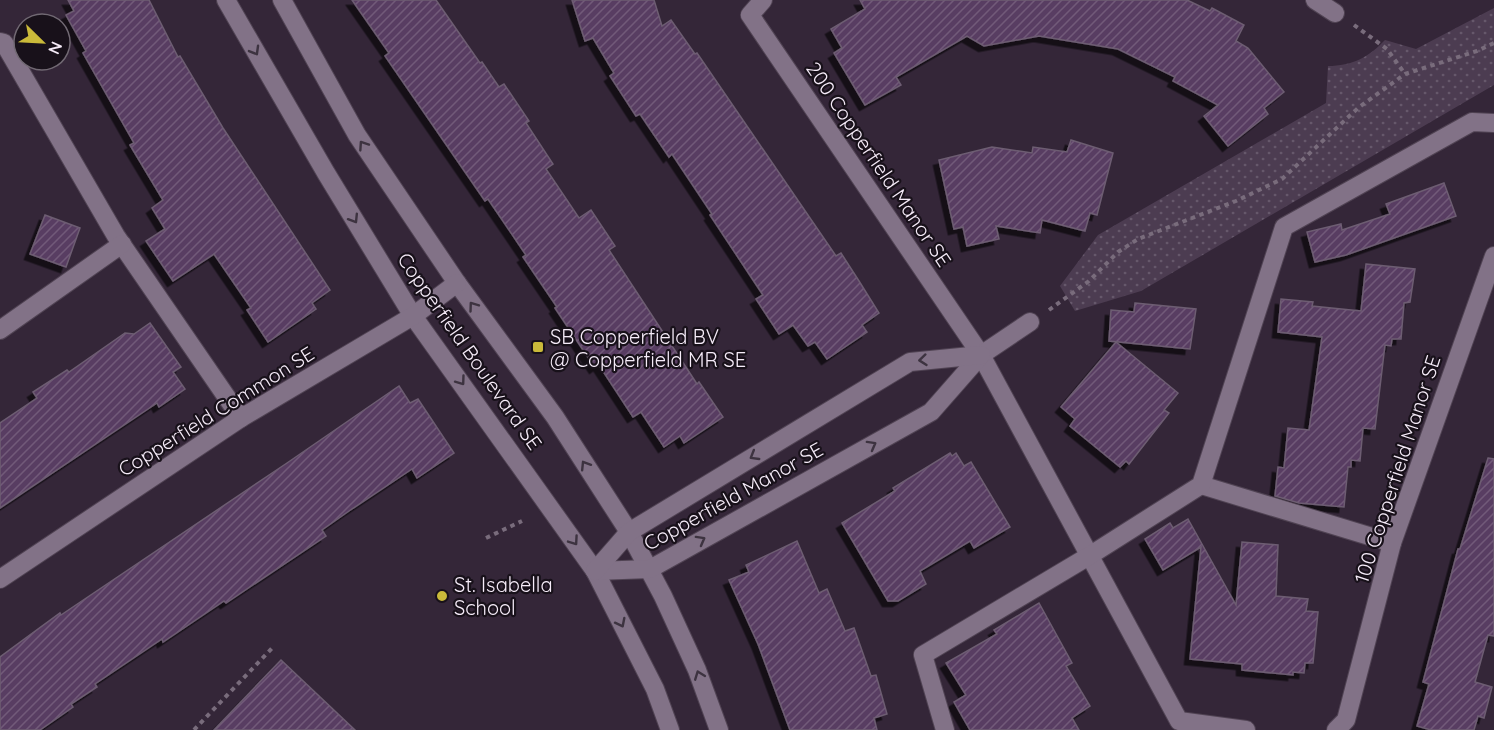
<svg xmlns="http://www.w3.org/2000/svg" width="1494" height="730" font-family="Quicksand,sans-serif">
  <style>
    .park { fill: url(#park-dots) }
    .building { fill: url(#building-hatch); stroke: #6d5d72; stroke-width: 1.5; filter: url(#shadow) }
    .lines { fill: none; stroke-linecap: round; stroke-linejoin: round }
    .minor-casing { stroke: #504353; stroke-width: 20 }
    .path { stroke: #796c7c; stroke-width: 4; stroke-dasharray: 4.5 4.5; stroke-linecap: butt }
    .minor { stroke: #827287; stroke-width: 18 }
    .oneway { stroke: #3d3340 }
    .poi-dot { fill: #caba3a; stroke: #18111a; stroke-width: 2 }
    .labels { text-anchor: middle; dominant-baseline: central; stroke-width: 4.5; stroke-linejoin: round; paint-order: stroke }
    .street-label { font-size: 20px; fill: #f6ecf9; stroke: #18111a }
    .poi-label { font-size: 20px; fill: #f6ecf9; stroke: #18111a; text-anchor: start }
  </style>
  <defs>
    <pattern id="park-dots" width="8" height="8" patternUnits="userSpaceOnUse" patternTransform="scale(1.5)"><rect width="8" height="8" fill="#4c3c51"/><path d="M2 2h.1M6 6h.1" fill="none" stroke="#66586b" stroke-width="1.8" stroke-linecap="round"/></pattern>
    <pattern id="building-hatch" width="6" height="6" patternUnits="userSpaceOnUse" patternTransform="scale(1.5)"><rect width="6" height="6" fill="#593e62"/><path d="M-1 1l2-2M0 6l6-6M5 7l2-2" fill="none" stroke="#715a79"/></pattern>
    <filter id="shadow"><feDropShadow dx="-5.5" dy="5.5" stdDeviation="0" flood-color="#0009"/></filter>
  </defs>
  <rect width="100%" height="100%" fill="#342638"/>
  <path class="park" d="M1494,8V85L1141,291L1075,311L1060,286L1098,235L1326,103L1328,66C1352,66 1369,57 1385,40L1416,49Z"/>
  <g class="building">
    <path d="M68,0H149L178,57L180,56L223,128L330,290L312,303L316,309L268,342L247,310L251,308L214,254L173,281L146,241L165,229L152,208L163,200L130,145L134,143L83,53L86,51L66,15L74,11Z"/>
    <path d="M352,0H436L480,63L482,62L499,87L504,84L529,121L526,123L553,164L546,169L579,218L591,210L615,246L609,250L697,384L699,382L723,417L684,443L680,436L664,447L641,412L633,417L599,365L595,368L555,308L557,307L523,257L526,255L488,199L485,201L385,56L389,53Z"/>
    <path d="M572,0H654L662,26L671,20L695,54L697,53L836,256L841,253L859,281L879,313L862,325L867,332L827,359L815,342L808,346L793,325L779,334L756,299L763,295L710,215L712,214L672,154L669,157L640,114L636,116L610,76L614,73L593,38L585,41Z"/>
    <path d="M860,0H1187L1210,11L1212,8L1244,25L1236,41L1248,48L1284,92L1264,108L1268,114L1228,146L1204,116L1218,105L1173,81L1175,77L1118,49L1039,36L984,46L967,36L896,77L901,85L865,105L834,53L842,48L831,29L865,9Z"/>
    <path d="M1071,140L1113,153L1097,215L1090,213L1085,231L1042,220L1040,233L996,226L999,239L967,246L963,227L954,229L939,160L992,147L1032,153L1033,147L1067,152Z"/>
    <path d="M1444,183L1456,216L1346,255L1315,262L1307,232L1341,224L1342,230L1390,214L1386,204Z"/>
    <path d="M45,215L80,228L66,267L30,254Z"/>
    <path d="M1366,264L1415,269L1410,302L1404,303L1401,339H1392L1391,346L1385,345L1375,429L1363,428L1360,461L1351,460V467H1348L1344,507L1299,503L1275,496L1278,467L1284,468L1288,428L1309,430L1322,337L1278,332L1281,299L1313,302L1312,306L1361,311Z"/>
    <path d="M1135,303L1196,309L1190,349L1109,341L1111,310L1134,312Z"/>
    <path d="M150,323L181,367L173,372L185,389L159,407L157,403L0,508V423L37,398L33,392L67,370L69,372L125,333L134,334Z"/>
    <path d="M1116,342L1178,393L1164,410L1169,413L1129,464L1126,461L1120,467L1070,426L1075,419L1061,407Z"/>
    <path d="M399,386L410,403L418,399L454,453L417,478L412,469L349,511L322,530L326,536L226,603L224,601L163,642L162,639L95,684L97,687L71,704L73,707L40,730H0V657L60,613L61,615L287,463Z"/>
    <path d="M950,453L952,456L956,453L964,466L971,462L1010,527L974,548L970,541L920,571L926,584L898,601H888L842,523L895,491L893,488Z"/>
    <path d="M1488,458L1494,459V636L1488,635L1475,682L1492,687L1484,718L1478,716L1474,730H1431L1417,726L1429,684L1423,682L1458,549H1460Z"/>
    <path d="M1188,519L1236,605L1242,542L1278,545L1276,596L1308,599L1306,611L1318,612L1313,663H1305L1304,673L1293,672V675L1242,670V664L1190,659L1201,547L1163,570L1145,539L1170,523L1173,528Z"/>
    <path d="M797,541L819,593L827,589L845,631L854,628L871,676L876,675L887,714L874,718L877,730H790L758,644L729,580L749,572L746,565Z"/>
    <path d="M1039,603L1072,663L1066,666L1090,706L1072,718L1079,730H970L954,702L966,695L946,663L997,634L994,630Z"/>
    <path d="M281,660L355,730H214Z"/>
  </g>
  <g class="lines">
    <defs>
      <g id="minor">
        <path d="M226,0L326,173L413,316L595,571L655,689L670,730"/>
        <path d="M282,0L357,135L457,283L555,417L629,532L663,596L697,670L719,730"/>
        <path d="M763,0L750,15L981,355L1179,721L1246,730"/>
        <path d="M1315,0L1335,13"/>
        <path d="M0,42L4,43L116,236L241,418"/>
        <path d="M0,330L122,244"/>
        <path d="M1201,485L1392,543"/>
        <path d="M595,571L650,569L931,412L981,355L1030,322"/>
        <path d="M595,571L629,532L910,362L981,355"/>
        <path d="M0,579L241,418L413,316L457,283"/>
        <path d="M945,730L923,655L1089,556L1201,485L1284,227L1472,122L1494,123"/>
        <path d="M1336,730L1346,720L1392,543L1494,256"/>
      </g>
    </defs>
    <use href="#minor" class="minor-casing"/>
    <g class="path">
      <path d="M1354,25L1387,49L1405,74"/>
      <path d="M1049,310L1089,281L1118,252L1138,239L1236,201L1282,179L1358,108L1405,74L1477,51L1494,43"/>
      <path d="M486,538L522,521"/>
      <path d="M194,730L274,646"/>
    </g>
    <use href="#minor" class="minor"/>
  </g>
  <defs><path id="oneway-chevron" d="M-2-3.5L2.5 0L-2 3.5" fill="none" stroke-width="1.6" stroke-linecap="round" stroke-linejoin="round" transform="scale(1.5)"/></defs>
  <g class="oneway">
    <use href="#oneway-chevron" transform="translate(255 51) rotate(60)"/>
    <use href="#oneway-chevron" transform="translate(363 145) rotate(-124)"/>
    <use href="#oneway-chevron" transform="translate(354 219) rotate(58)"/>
    <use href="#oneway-chevron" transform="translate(473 306) rotate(-126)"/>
    <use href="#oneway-chevron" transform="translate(923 360) rotate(174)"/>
    <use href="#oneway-chevron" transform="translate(461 381) rotate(54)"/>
    <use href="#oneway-chevron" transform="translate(872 445) rotate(-29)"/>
    <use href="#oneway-chevron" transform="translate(754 456) rotate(149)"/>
    <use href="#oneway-chevron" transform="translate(585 465) rotate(-122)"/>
    <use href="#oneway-chevron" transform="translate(701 540) rotate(-29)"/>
    <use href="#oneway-chevron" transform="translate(574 541) rotate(55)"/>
    <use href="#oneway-chevron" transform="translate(621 623) rotate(63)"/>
    <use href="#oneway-chevron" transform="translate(699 675) rotate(-111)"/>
  </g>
  <g class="poi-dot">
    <rect x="532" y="341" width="12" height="12" rx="3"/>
    <circle cx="442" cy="596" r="6"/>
  </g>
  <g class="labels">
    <g class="street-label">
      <text transform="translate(879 164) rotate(56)">200 Copperfield Manor SE</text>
      <text transform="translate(470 351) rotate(55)">Copperfield Boulevard SE</text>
      <text transform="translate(216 411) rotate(-32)">Copperfield Common SE</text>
      <text transform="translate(1397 469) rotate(-72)">100 Copperfield Manor SE</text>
      <text transform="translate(733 496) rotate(-29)">Copperfield Manor SE</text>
    </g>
    <g class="poi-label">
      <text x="550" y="336">SB Copperfield BV<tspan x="550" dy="23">@ Copperfield MR SE</tspan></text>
      <text x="454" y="584">St. Isabella<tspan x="454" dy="23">School</tspan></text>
    </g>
  </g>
  <g transform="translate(42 42) rotate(114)"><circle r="28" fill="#18111a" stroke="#716973" stroke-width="1.5"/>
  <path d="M0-4.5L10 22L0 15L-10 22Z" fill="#caba3a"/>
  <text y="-9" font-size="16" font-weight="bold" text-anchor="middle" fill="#f6ecf9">N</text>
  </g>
</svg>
